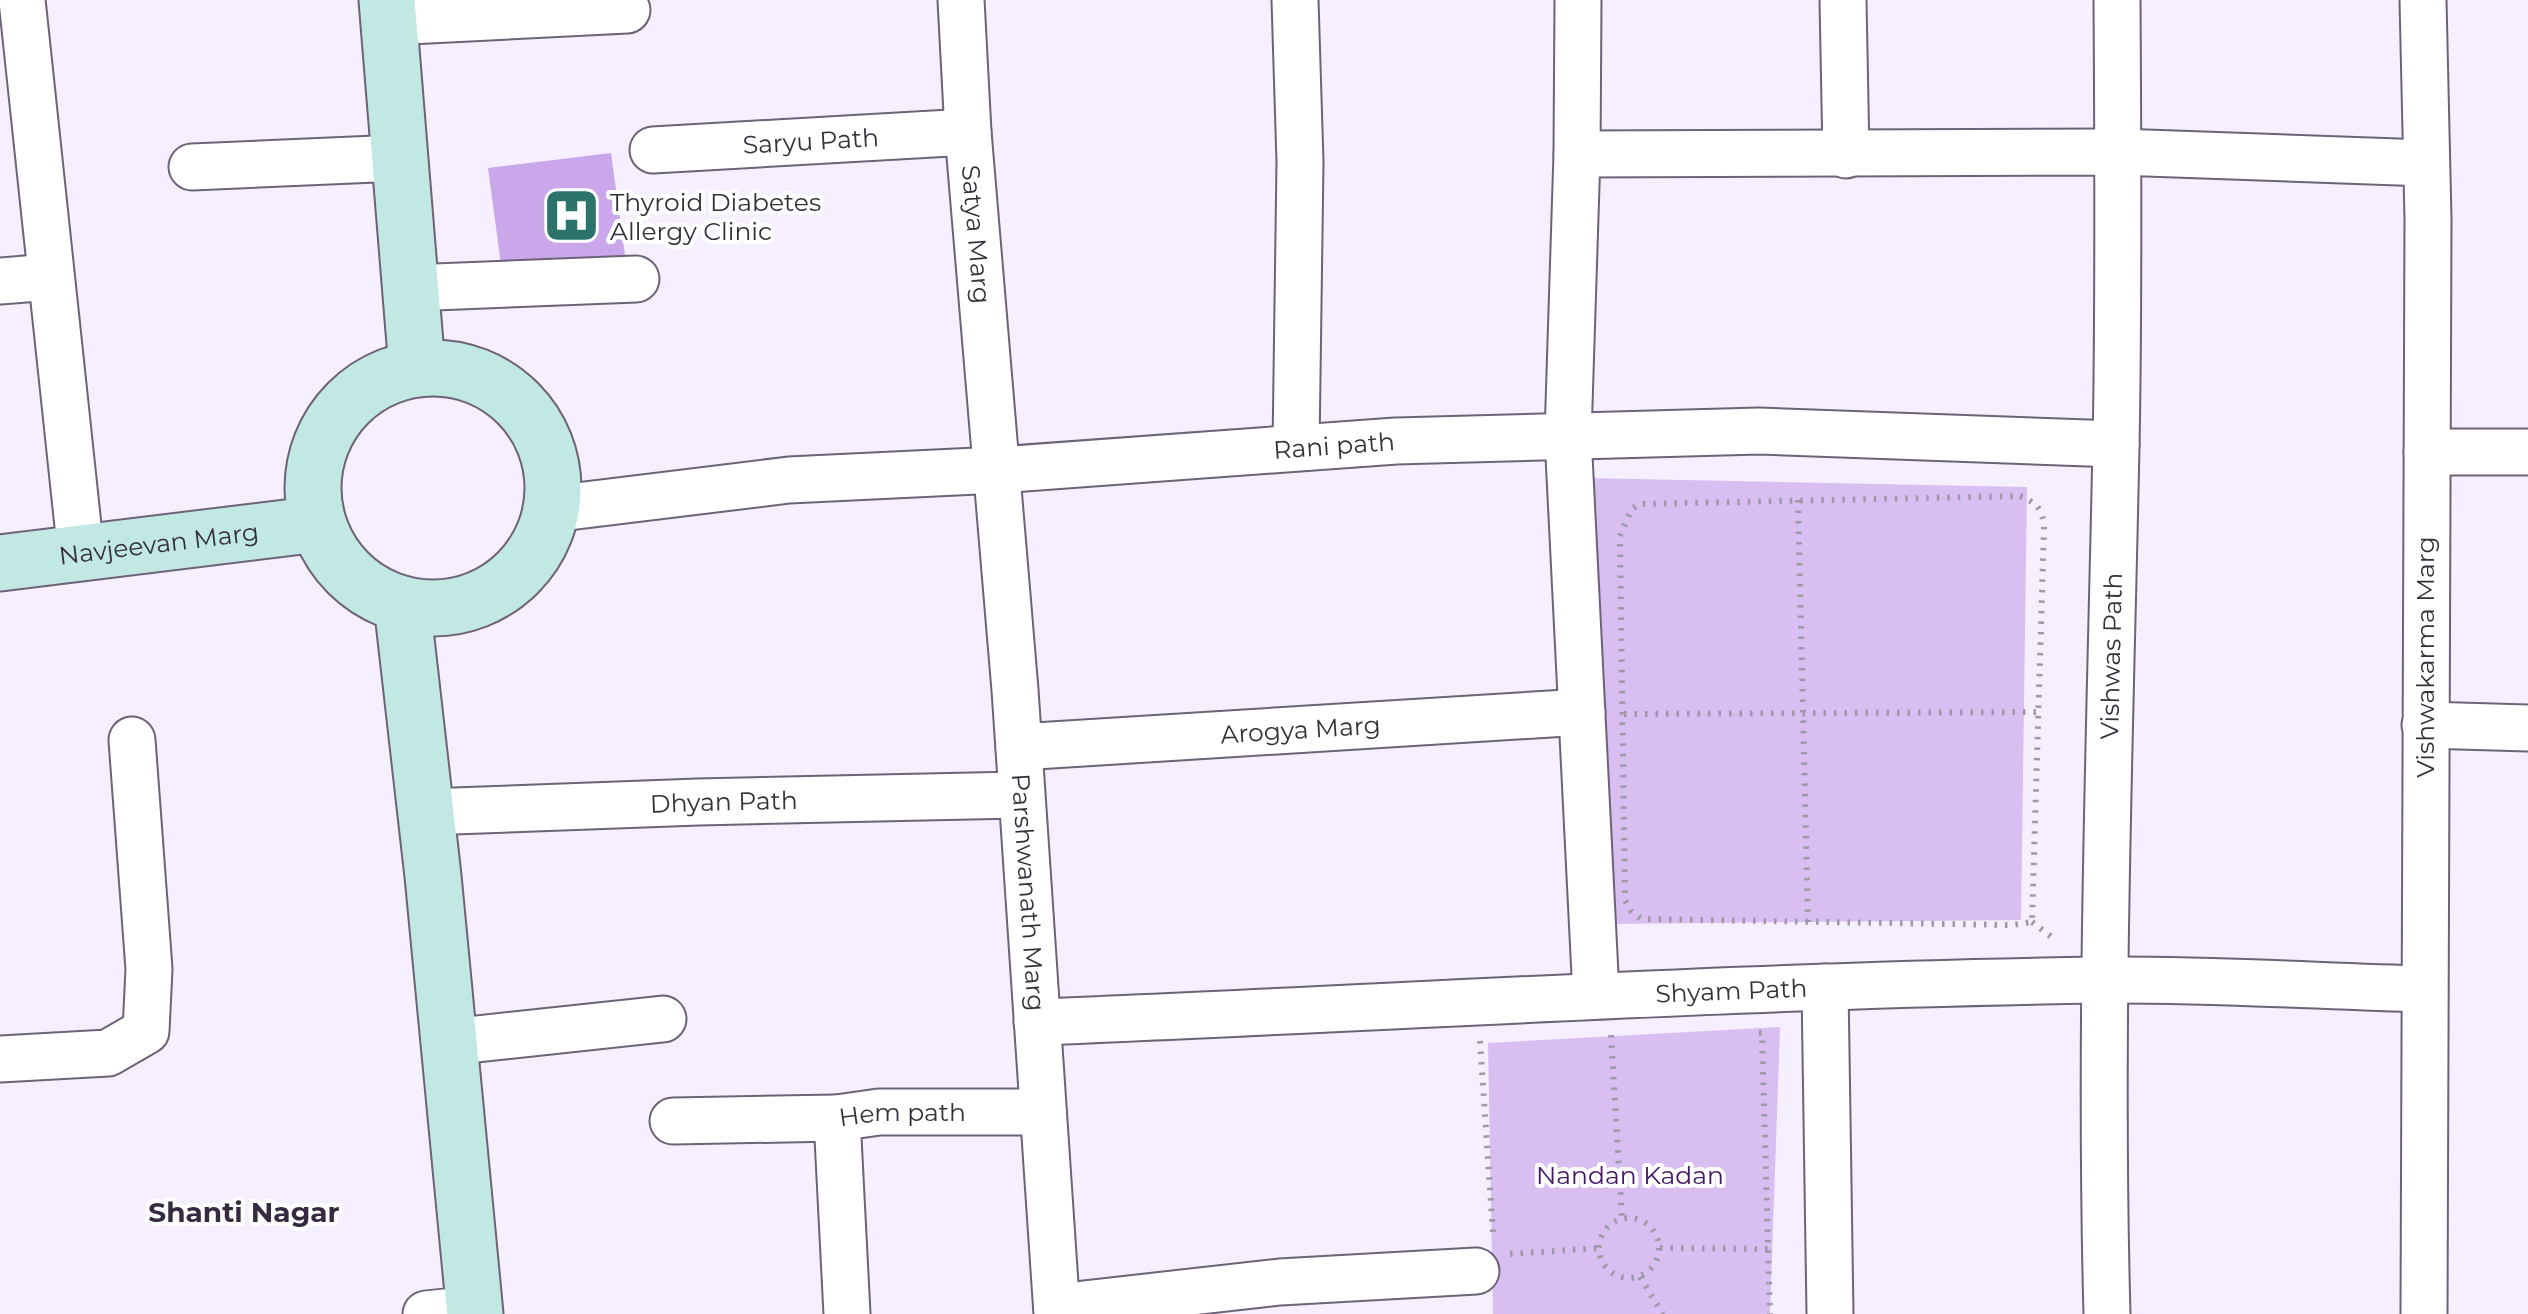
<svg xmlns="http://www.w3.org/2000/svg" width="2528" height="1314" font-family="Montserrat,sans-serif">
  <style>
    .green { fill: #d8bef1 }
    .building { fill: #c9a7ea }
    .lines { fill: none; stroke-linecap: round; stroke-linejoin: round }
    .street-casing { stroke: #6d6278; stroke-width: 49 }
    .secondary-casing { stroke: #6d6278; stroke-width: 59 }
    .path { stroke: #9f99a6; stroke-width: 6; stroke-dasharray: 2.5 8; stroke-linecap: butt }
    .street { stroke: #fff; stroke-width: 45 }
    .secondary { stroke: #c2e8e4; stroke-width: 55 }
    .labels { text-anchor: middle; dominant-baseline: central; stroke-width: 8; stroke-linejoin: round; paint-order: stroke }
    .street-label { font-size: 25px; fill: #35303a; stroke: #fff }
    .poi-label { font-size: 25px; fill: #35303a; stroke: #fff; text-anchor: start }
    .park-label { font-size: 25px; fill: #451765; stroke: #fff }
    .neighbourhood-label { font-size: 28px; font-weight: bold; fill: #352a3f; stroke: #fff }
  </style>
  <rect width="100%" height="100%" fill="#f6efff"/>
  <g class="green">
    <path d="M1585,478L2027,487L2021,920L1606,924Z"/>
    <path d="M1780,1027L1770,1314H1493L1488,1043Z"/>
  </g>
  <path class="building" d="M611,153L625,255L502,272L488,168Z"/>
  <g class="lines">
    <defs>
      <g id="street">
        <path d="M22,0L81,554"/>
        <path id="s1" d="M961,0L968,132L1015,690L1057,1314"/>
        <path d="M1295,0L1300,162L1296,447"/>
        <path d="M1578,0L1577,154L1568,436L1596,995"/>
        <path d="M1843,0L1846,155"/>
        <path d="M2423,0L2428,219L2424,1314"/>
        <path d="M389,22L627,10"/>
        <path id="s2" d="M653,150L968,132"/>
        <path d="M1577,154L2118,152L2426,163"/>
        <path d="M192,167L399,158"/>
        <path d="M0,281L50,277"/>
        <path d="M410,288L636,279"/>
        <path d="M2427,452H2528"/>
        <path id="s3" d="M552,509L789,480L998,470L1396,441L1759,431L2116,444"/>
        <path d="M2425,725L2528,728"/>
        <path id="s4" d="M1019,747L1582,712"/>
        <path id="s5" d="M426,812L698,802L1021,795"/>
        <path d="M1825,987L1830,1314"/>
        <path id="s6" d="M1037,1022C1392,1008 1745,985 2100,980C2208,979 2316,986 2424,989"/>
        <path d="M449,1042L663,1019"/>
        <path d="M0,1059L108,1053L146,1031L149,969L132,740"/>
        <path d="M673,1121L837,1118"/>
        <path d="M1057,1307L1280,1282L1476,1271"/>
        <path d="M426,1314L474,1309"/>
        <path id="s7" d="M847,1314L837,1118L879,1112H1043"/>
        <path id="s8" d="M2107,1314C2099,1024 2110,735 2116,446C2119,297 2118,148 2117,0"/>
      </g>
      <g id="secondary">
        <path d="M387,0L417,368"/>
        <circle cx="433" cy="488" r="120"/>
        <path id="s9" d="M0,563L318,524"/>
        <path d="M402,604L433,876L475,1314"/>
      </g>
    </defs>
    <use href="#street" class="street-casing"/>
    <use href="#secondary" class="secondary-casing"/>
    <g class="path">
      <path d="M2020,496C2036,502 2043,510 2044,527L2032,922L2012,925L1641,919L1631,911L1625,900L1620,536L1631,510L1639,504Z"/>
      <path d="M1798,500L1808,922"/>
      <path d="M1624,714L2038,712"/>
      <path d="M2032,922L2053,938"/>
      <path d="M1759,1033H1762L1770,1314"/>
      <path d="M1611,1035L1622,1219"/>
      <path d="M1480,1041L1493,1233"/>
      <circle cx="1629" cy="1248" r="30"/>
      <path d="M1660,1248L1768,1249"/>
      <path d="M1510,1254L1599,1248"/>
      <path d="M1640,1277L1663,1314"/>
    </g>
    <use href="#street" class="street"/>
    <use href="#secondary" class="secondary"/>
  </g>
  <defs>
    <symbol id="hospital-square" viewBox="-11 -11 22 22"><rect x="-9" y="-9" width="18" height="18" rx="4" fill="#2b736b" stroke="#fff"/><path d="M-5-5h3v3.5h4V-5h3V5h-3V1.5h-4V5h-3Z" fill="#fff"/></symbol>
  </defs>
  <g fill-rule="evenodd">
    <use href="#hospital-square" x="540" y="184" width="63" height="63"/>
  </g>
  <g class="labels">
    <g class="street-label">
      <text stroke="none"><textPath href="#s2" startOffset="158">Saryu Path</textPath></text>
      <text stroke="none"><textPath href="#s1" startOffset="235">Satya Marg</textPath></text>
      <text stroke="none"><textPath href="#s3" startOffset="785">Rani path</textPath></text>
      <text stroke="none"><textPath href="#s9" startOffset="160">Navjeevan Marg</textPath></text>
      <text stroke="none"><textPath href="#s8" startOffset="658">Vishwas Path</textPath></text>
      <text transform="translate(2425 657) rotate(-90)">Vishwakarma Marg</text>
      <text stroke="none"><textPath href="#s4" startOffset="282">Arogya Marg</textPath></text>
      <text stroke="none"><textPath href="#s5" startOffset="298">Dhyan Path</textPath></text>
      <text stroke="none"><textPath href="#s1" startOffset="895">Parshwanath Marg</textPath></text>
      <text stroke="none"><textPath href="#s6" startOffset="695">Shyam Path</textPath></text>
      <text stroke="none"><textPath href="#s7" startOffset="262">Hem path</textPath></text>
    </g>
    <g class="poi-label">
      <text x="610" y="202">Thyroid Diabetes<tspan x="610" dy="29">Allergy Clinic</tspan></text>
    </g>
    <g class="park-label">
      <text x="1630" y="1175">Nandan Kadan</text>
    </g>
    <g class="neighbourhood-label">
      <text x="244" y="1212">Shanti Nagar</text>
    </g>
  </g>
</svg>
